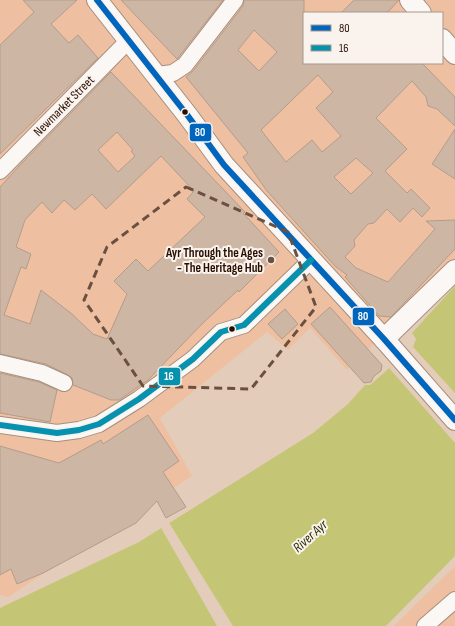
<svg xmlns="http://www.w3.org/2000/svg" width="455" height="626" font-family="'Sofia Sans Condensed',sans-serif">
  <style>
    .built { fill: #eec0a1; fill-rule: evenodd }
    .water { fill: #c4c676 }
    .pier { fill: #e4ccbb }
    .building { fill: #ceb6a4; stroke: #b49c8b; fill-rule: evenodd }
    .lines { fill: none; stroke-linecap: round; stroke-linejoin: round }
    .minor-casing { stroke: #a68f7d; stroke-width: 18 }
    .major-casing { stroke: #a68f7d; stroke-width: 22 }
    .minor { stroke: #fbf7f5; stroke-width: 16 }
    .major { stroke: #fbf7f5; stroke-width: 20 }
    .bus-1-casing { stroke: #f9f2ed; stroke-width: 9 }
    .bus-2-casing { stroke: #f9f2ed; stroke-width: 9 }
    .bus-1 { stroke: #0065bd; stroke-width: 6 }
    .bus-2 { stroke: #0692af; stroke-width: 6 }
    .marked { fill: none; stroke: #6a5041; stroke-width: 3; stroke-dasharray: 8 5; stroke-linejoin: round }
    .bus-dot { fill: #280e00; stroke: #f9f2ed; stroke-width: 1.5 }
    .poi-dot { fill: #6a5041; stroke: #f9f2ed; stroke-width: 1.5 }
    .labels { text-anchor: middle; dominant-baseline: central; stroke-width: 4; stroke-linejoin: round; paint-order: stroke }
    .street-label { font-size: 13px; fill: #280e00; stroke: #f9f2ed }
    .poi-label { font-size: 13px; font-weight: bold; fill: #280e00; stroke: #f9f2ed; text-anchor: end }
    .water-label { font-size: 14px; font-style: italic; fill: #2a2e00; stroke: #f9f2ed }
    .line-badge { stroke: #f9f2ed; stroke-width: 1.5 }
    .badge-label { font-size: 11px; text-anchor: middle; font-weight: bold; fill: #fff }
  </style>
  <rect width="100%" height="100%" fill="#e4ccbb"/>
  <g class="built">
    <path d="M0,0H455V265L347,370L310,328L288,350L267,332L160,418L192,476L8,597L0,595ZM304,13H442V63H304Z"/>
    <path d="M455,566V626H394Z"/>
  </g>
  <path class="water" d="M455,286V556L386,626H0V608L139,542L313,433L348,404L365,385H370L413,347L416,339L412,333Z"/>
  <g class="pier">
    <path d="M413,347L455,393V443L389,368Z"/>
    <path d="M168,521L233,626H217L160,526Z"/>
  </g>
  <g class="building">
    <path d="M23,0H77L51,24L69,43L78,35L98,58L0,154V45L34,12Z"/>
    <path d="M121,0H223L177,59Z"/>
    <path d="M244,0H304V63H422L455,97V126L437,109L428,106L426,97L412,81L376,118L407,149L385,171L407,193L411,189L430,208L422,217L413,208L400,222L387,209L374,223L368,224L354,240L355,246L345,257L356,268L388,282L435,229L426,221L455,220V249L391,317L379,316L345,277L347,275L335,266L267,191L243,157L248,153L186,77L193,71L243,6ZM254,30L277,52L259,71L238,50ZM318,75L333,92L316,108L341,136L322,152L312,140L286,162L261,130ZM356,158L373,173L351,194L334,177Z"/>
    <path d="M354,0H399L387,13H341Z"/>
    <path d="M111,72L245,212L243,213L279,252L239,292L238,290L201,325L148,380L119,400H111L73,385L72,378L68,375L46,364L0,354V187L22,163ZM117,132L133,150L131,151L135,156L118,172L98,150ZM161,156L194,191L187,199L205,217L148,271L136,259L114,281L127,294L107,339L93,334L72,314L41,290L30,324L4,315L21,267L26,269L31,254L16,247L25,220L42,202L52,213L64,200L75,210L92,194L106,209Z"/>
    <path d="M455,129V179L432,164Z"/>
    <path d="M330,307L382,365L381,371L374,376L371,382L364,383L311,324Z"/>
    <path d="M285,309L298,324L282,339L268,324Z"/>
    <path d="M0,373L39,382L57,390L50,422L0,413Z"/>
    <path d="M148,415L179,461L163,472L186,507L166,518L157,501L136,523L43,573L17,584L11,569L0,575V446L59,463L101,440L103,444Z"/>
  </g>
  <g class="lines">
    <defs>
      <g id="minor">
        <path d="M157,75L173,73L185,65L235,0"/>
        <path d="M0,171L128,41"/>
        <path d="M0,363L42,373L64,383"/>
        <path d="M0,425L57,433L79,430L99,424L139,399L193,359L221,332L244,325L311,260"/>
        <path d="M425,626L455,600"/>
      </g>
      <g id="major">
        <path d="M97,0L188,116L224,165L384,339L455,420"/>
        <path d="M410,0L421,13"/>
        <path d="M442,39L455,54"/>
        <path d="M384,339L455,270"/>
      </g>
    </defs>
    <use href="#minor" class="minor-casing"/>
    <use href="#major" class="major-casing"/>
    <use href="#minor" class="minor"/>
    <use href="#major" class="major"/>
    <defs>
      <path id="bus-1" d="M97,0L188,116L224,165L384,339L455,420"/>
      <path id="bus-2" d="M0,425L57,433L79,430L99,424L139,399L193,359L221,332L244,325L311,260"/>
    </defs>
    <use href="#bus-1" class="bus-1-casing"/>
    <use href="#bus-2" class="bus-2-casing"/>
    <use href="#bus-1" class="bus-1"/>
    <use href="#bus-2" class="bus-2"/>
  </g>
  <path class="marked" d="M186,187L288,232L316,307L251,389L143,386L84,300L107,247Z"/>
  <g class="bus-dot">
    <circle cx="185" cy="112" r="3.5"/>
    <circle cx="232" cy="329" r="3.5"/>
  </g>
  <circle class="poi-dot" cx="271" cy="260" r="4"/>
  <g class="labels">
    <g class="street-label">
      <text transform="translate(64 106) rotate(-45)">Newmarket Street</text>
    </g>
    <g class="poi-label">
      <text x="263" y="253">Ayr Through the Ages<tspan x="263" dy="15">- The Heritage Hub</tspan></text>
    </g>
    <g class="water-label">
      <text transform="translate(310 536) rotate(-42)">River Ayr</text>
    </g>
  </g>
  <g class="line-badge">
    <rect x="189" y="123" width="23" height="19" rx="4" fill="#0065bd"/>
    <rect x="352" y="307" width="23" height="19" rx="4" fill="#0065bd"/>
    <rect x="158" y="367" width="23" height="19" rx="4" fill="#0692af"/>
  </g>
  <g class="badge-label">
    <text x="200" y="136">80</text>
    <text x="363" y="320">80</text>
    <text x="169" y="380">16</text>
  </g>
  <rect x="303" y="12" width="140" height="52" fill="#f9f2ed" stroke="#a5978e"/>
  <rect x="311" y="25" width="20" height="6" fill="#0065bd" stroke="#a5978e"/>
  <text x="339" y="32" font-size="12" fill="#280e00">80</text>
  <rect x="311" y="45" width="20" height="6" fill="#0692af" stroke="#a5978e"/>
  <text x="339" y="52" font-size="12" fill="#280e00">16</text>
</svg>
